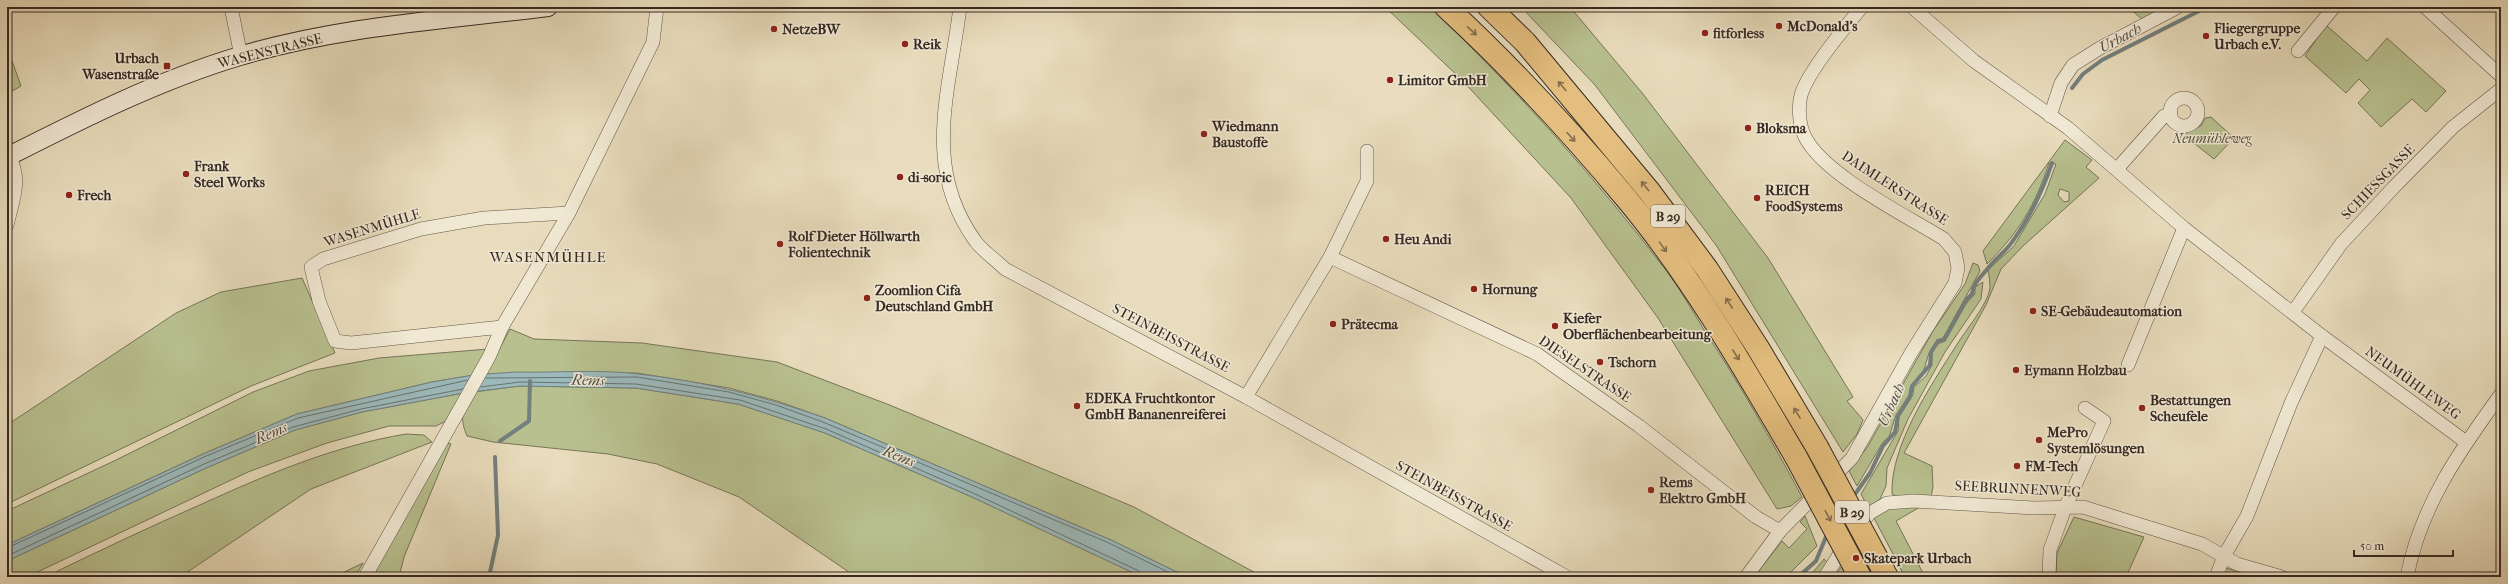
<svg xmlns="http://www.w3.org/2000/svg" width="2508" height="584" font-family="'IM FELL French Canon',serif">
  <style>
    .green { fill: #b8c08f; stroke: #777559; fill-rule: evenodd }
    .water { fill: #9cb9bb; stroke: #73807e }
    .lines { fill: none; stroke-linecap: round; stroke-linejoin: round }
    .shore { stroke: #69726f; stroke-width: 1 }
    .stream { stroke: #73807e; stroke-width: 4 }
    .street-casing { stroke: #625649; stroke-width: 14 }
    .secondary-casing { stroke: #362a23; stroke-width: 20 }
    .highway-casing { stroke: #362a23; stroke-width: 24 }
    .street { stroke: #f0e8d3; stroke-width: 13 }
    .secondary { stroke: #f0e8d3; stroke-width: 18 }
    .highway { stroke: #e4be7e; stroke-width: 22 }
    .highway-bridge-casing { stroke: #362a23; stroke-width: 24; stroke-linecap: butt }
    .highway-bridge { stroke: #e4be7e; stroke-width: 22 }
    .oneway { stroke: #846d4c }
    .poi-dot { fill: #8f2418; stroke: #f0e8d3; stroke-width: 1.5 }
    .labels { text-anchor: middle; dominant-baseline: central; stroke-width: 3; stroke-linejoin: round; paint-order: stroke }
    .shield { fill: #f0e8d3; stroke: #6e6358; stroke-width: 1 }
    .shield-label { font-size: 13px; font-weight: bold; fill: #362a23 }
    .poi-label { font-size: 14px; font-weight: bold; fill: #362a23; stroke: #f0e8d3; text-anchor: start }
    .street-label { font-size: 14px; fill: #362a23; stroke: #f0e8d3 }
    .park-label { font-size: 14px; font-style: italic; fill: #56503e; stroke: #f0e8d3 }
    .water-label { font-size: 15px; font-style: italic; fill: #504e49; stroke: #f0e8d3 }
    .neighbourhood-label { font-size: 15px; letter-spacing: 1px; fill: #362a23; stroke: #f0e8d3 }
  </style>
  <rect width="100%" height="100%" fill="#e8dcbc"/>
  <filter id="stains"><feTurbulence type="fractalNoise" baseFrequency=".005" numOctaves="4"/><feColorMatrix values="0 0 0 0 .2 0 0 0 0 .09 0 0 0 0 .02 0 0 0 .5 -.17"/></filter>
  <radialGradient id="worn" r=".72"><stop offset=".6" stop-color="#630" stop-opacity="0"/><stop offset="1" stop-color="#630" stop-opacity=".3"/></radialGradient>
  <g class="green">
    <path d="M1385,7H1430C1516,89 1596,178 1668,273C1681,291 1692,310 1703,328C1739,383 1771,439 1802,497L1791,506L1777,509L1658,318L1571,198L1461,79Z"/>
    <path d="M1521,7H1570L1643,94L1768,258L1853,397L1847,401L1863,420L1857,434L1843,452L1716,245L1595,85Z"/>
    <path d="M2128,7H2168L2143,20Z"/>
    <path d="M2326,25L2367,61L2387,38L2446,91L2426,112L2412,99L2381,127L2358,103L2370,90L2359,79L2346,93L2305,56Z"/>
    <path d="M7,47L21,86L7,94Z"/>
    <path d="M2211,117L2234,138L2214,159L2186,137V131L2201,126L2205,118Z"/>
    <path d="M2065,140L2092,160L2086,167L2099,178L2023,246L2001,269L1986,305L1904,453L1932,466L1933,487L1931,497L1899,498L1892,494C1890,446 1931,385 1956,346C1965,331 1988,304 1990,288C1990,282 1989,275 1988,270L2014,246L2045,194L2056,164L2049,163C2035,206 2019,232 1987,264L1983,251ZM2060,189L2069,192V201L2064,202L2058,195Z"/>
    <path d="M1973,263L1978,265L1980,271L1943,338L1937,340L1929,353L1923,373L1911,385L1909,395L1896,415L1889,437L1883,442L1857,486L1849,471L1868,446L1933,331L1965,284Z"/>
    <path d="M302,278L335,353L251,386L7,504V425L176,313L221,292Z"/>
    <path d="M1983,282L1981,299L1945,352L1908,419L1887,468L1886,486L1880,499L1868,508L1861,494L1898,431L1899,416L1913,395L1914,387L1926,376L1932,365V353L1938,344L1945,341L1965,305L1975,294V287Z"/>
    <path d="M510,329L534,339L642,343L777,362L892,406L1134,507L1263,577H1187L1111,540L825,418L777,401L729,388L637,373L486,374Z"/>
    <path d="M488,349L474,375L432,382L297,414L203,454L7,545V511L114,461L253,392L309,371L379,358Z"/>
    <path d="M520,386L636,388L738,404L825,433L972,497L1142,577H856L739,497L657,464L608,454L493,442L467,436C458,414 464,412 474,392Z"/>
    <path d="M463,393L450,419L436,426H389L327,443L248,472L27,577H7V561L206,468L295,430L362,412Z"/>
    <path d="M406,434L424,435L432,442L311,489L180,577H45C97,552 149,527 202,504C268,474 334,446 406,434Z"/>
    <path d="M446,443L451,444L404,557L399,577H370Z"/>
    <path d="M1925,504L1896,521L1925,577H1905L1873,516L1883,510Z"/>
    <path d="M1805,516L1817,546L1786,577H1754L1782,541L1789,548L1807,529L1800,522Z"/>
    <path d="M2074,517L2144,537L2126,577H2056L2057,553Z"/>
    <path d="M1857,544L1873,577H1840L1837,573Z"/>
    <path d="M1824,559L1829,564L1820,577H1809Z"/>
    <path d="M363,563L355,577H334Z"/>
    <path d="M2226,568L2259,577H2222Z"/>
  </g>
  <path class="water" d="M516,372C555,373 599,369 638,374C702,381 764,396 825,418L1111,540L1187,577H1142L972,497L825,433L738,404L636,388L520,386L463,393L362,412L295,430L206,468L7,561V545L203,454L297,414L432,382L474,375Z"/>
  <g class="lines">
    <g class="shore">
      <path d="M486,378L637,377L729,392L776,405L823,422L1109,543L1178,577"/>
      <path d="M481,387L520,382L636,384L740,400L826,429L973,493L1139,571L1142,577"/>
      <path d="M7,548L204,457L298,418L468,380"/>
      <path d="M7,556L204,464L293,427L361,409L463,389"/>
    </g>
    <g class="stream">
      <path d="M2072,88L2083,74L2102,60L2207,7"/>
      <path d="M500,441L529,421L530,381"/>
      <path d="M1853,497L1870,473L1883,446L1895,432L1898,416L1910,397L1912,386L1930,365L1931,352L1938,341L1944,340L1967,299L1972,294C1973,283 1982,276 1989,267C1996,258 2006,251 2012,242C2030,218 2042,192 2052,163"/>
      <path d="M489,577L498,535L495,457"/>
      <path d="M1798,577L1816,561L1828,532"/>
    </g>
    <defs>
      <g id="street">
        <path d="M231,7L241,56"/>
        <path d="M960,7C950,90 921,167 976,242C984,252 996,260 1005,269L1246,397L1567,577"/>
        <path d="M1912,7L1974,61L2068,128L2184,228L2322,336L2466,442"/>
        <path d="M2425,7L2501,76"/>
        <path d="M2298,51L2334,7"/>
        <circle cx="2184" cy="112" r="14"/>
        <path d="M2050,116L2061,83L2073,65L2100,48L2178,7"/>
        <path d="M2117,169L2164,116L2171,114"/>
        <path d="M7,225C13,200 22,179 9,156"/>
        <path d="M1330,257L1537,354L1639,426L1756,517L1780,531"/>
        <path d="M2293,312L2341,244L2393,188L2453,127L2501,89"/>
        <path d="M502,327L351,343L335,341L319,301L311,267L323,259L421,229L484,218L569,213"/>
        <path d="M2128,365L2184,228"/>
        <path d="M1246,397L1330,257L1367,181V151"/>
        <path d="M365,577L489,357L502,327L569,213L653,42L657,7"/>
        <path d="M1746,577L1780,531L1852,458L1911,353L1955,283L1958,268L1955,252L1944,239C1907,216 1824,175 1805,137C1799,125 1798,107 1801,95C1808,71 1845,27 1862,7"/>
        <path d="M1825,577L1852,534L1870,513L1887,503L1914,501L2035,508L2083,507L2202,544L2237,564L2282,577"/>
        <path d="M2049,577L2050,550L2065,508L2104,421L2085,408"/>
        <path d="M2216,577L2224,556L2247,516L2291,403L2322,336"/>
        <path d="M2407,577C2420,507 2460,450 2501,394"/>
      </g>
      <path id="secondary" d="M7,157C82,119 159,80 240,56C339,26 446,20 548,7"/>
      <g id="highway">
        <path d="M1446,7C1510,66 1570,131 1626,198C1692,277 1744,368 1796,457"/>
        <path d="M1489,7L1525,42L1649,191L1707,269L1758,348L1817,447"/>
      </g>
    </defs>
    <use href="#street" class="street-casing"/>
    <use href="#secondary" class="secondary-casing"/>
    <use href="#highway" class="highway-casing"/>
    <use href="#street" class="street"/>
    <use href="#secondary" class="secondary"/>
    <use href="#highway" class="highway"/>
    <defs>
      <g id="highway-bridge">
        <path d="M1817,447L1887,577"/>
        <path d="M1796,457L1860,577"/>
      </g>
    </defs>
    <use href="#highway-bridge" class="highway-bridge-casing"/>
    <use href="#highway-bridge" class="highway-bridge"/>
  </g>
  <defs><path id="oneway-shaft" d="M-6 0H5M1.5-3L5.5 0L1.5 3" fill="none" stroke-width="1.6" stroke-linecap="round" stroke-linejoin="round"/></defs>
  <g class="oneway">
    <use href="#oneway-shaft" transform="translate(1472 31) rotate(43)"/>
    <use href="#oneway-shaft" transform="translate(1562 86) rotate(-130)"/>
    <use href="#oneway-shaft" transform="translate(1571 137) rotate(48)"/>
    <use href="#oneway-shaft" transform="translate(1645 186) rotate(-129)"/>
    <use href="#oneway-shaft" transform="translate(1663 247) rotate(54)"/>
    <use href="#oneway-shaft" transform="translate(1729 303) rotate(-123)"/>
    <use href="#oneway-shaft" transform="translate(1736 355) rotate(57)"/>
    <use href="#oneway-shaft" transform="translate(1797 413) rotate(-121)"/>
    <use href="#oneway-shaft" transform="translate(1828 516) rotate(62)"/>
  </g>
  <g class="poi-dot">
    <circle cx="1779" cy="26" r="4"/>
    <circle cx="774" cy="29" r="4"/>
    <circle cx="1705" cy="33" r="4"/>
    <circle cx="2206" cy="36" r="4"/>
    <circle cx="905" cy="44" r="4"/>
    <rect x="163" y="62" width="8" height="8" rx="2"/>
    <circle cx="1390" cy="80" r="4"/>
    <circle cx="1748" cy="128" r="4"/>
    <circle cx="1204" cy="134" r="4"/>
    <circle cx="186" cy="174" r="4"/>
    <circle cx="900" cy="177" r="4"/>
    <circle cx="69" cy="195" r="4"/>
    <circle cx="1757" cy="198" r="4"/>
    <circle cx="1386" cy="239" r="4"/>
    <circle cx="780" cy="244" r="4"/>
    <circle cx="1474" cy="289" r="4"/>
    <circle cx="867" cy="298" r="4"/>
    <circle cx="2033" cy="311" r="4"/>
    <circle cx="1333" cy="324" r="4"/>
    <circle cx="1555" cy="326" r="4"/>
    <circle cx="1600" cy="362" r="4"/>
    <circle cx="2016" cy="370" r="4"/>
    <circle cx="1077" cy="406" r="4"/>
    <circle cx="2142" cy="408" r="4"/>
    <circle cx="2039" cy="440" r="4"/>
    <circle cx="2017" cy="466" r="4"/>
    <circle cx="1651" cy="490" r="4"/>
    <circle cx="1856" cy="558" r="4"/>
  </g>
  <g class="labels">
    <g class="shield">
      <rect x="1651" y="205" width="34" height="22" rx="3"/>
      <rect x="1835" y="501" width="34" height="22" rx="3"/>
    </g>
    <g class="shield-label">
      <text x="1668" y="216">B 29</text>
      <text x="1852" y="512">B 29</text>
    </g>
    <g class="poi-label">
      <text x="1787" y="26">McDonald's</text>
      <text x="2214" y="28">Fliegergruppe<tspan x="2214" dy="16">Urbach e.V.</tspan></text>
      <text x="782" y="29">NetzeBW</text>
      <text x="1713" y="33">fitforless</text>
      <text x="913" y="44">Reik</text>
      <text x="159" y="58" text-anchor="end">Urbach<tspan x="159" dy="16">Wasenstraße</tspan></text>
      <text x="1398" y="80">Limitor GmbH</text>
      <text x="1212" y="126">Wiedmann<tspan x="1212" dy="16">Baustoffe</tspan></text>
      <text x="1756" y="128">Bloksma</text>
      <text x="194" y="166">Frank<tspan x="194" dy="16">Steel Works</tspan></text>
      <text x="908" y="177">di-soric</text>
      <text x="1765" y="190">REICH<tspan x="1765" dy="16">FoodSystems</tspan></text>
      <text x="77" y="195">Frech</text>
      <text x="788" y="236">Rolf Dieter Höllwarth<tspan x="788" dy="16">Folientechnik</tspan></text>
      <text x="1394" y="239">Heu Andi</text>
      <text x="1482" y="289">Hornung</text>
      <text x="875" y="290">Zoomlion Cifa<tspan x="875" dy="16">Deutschland GmbH</tspan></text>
      <text x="2041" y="311">SE-Gebäudeautomation</text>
      <text x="1563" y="318">Kiefer<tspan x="1563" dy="16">Oberflächenbearbeitung</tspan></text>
      <text x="1341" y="324">Prätecma</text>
      <text x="1608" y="362">Tschorn</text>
      <text x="2024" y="370">Eymann Holzbau</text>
      <text x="1085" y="398">EDEKA Fruchtkontor<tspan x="1085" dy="16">GmbH Bananenreiferei</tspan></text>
      <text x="2150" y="400">Bestattungen<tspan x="2150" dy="16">Scheufele</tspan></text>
      <text x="2047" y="432">MePro<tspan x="2047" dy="16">Systemlösungen</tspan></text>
      <text x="2025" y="466">FM-Tech</text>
      <text x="1659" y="482">Rems<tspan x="1659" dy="16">Elektro GmbH</tspan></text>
      <text x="1864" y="558">Skatepark Urbach</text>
    </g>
    <g class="street-label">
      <text transform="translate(270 51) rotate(-14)">WASENSTRASSE</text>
      <text transform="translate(2378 182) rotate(-46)">SCHIESSGASSE</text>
      <text transform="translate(1895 188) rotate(33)">DAIMLERSTRASSE</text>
      <text transform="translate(372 228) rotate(-17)">WASENMÜHLE</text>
      <text transform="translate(1171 338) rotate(28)">STEINBEISSTRASSE</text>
      <text transform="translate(1585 369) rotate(34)">DIESELSTRASSE</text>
      <text transform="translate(2413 383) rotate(36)">NEUMÜHLEWEG</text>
      <text transform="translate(2018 489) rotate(3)">SEEBRUNNENWEG</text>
      <text transform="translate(1454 496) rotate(29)">STEINBEISSTRASSE</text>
    </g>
    <g class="park-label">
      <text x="2212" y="138">Neumühleweg</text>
    </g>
    <g class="water-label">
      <text transform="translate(2120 38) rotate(-28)">Urbach</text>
      <text transform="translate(588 380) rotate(2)">Rems</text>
      <text transform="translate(1891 405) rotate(-66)">Urbach</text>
      <text transform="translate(271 433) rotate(-23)">Rems</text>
      <text transform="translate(899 456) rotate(22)">Rems</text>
    </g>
    <g class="neighbourhood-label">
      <text x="548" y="257">WASENMÜHLE</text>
    </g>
  </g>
  <rect width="2508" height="584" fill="none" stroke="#e8dcbc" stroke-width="24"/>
  <rect x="8" y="8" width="2492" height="568" fill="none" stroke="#362a23" stroke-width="2"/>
  <rect x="12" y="12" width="2484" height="560" fill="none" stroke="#362a23"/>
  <path d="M2354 550v6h99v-6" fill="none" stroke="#362a23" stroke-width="2"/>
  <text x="2360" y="550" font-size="12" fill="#362a23" stroke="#f0e8d3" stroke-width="3" paint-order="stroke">50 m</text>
  <rect width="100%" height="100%" filter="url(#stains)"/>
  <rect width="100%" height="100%" fill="url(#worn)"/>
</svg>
